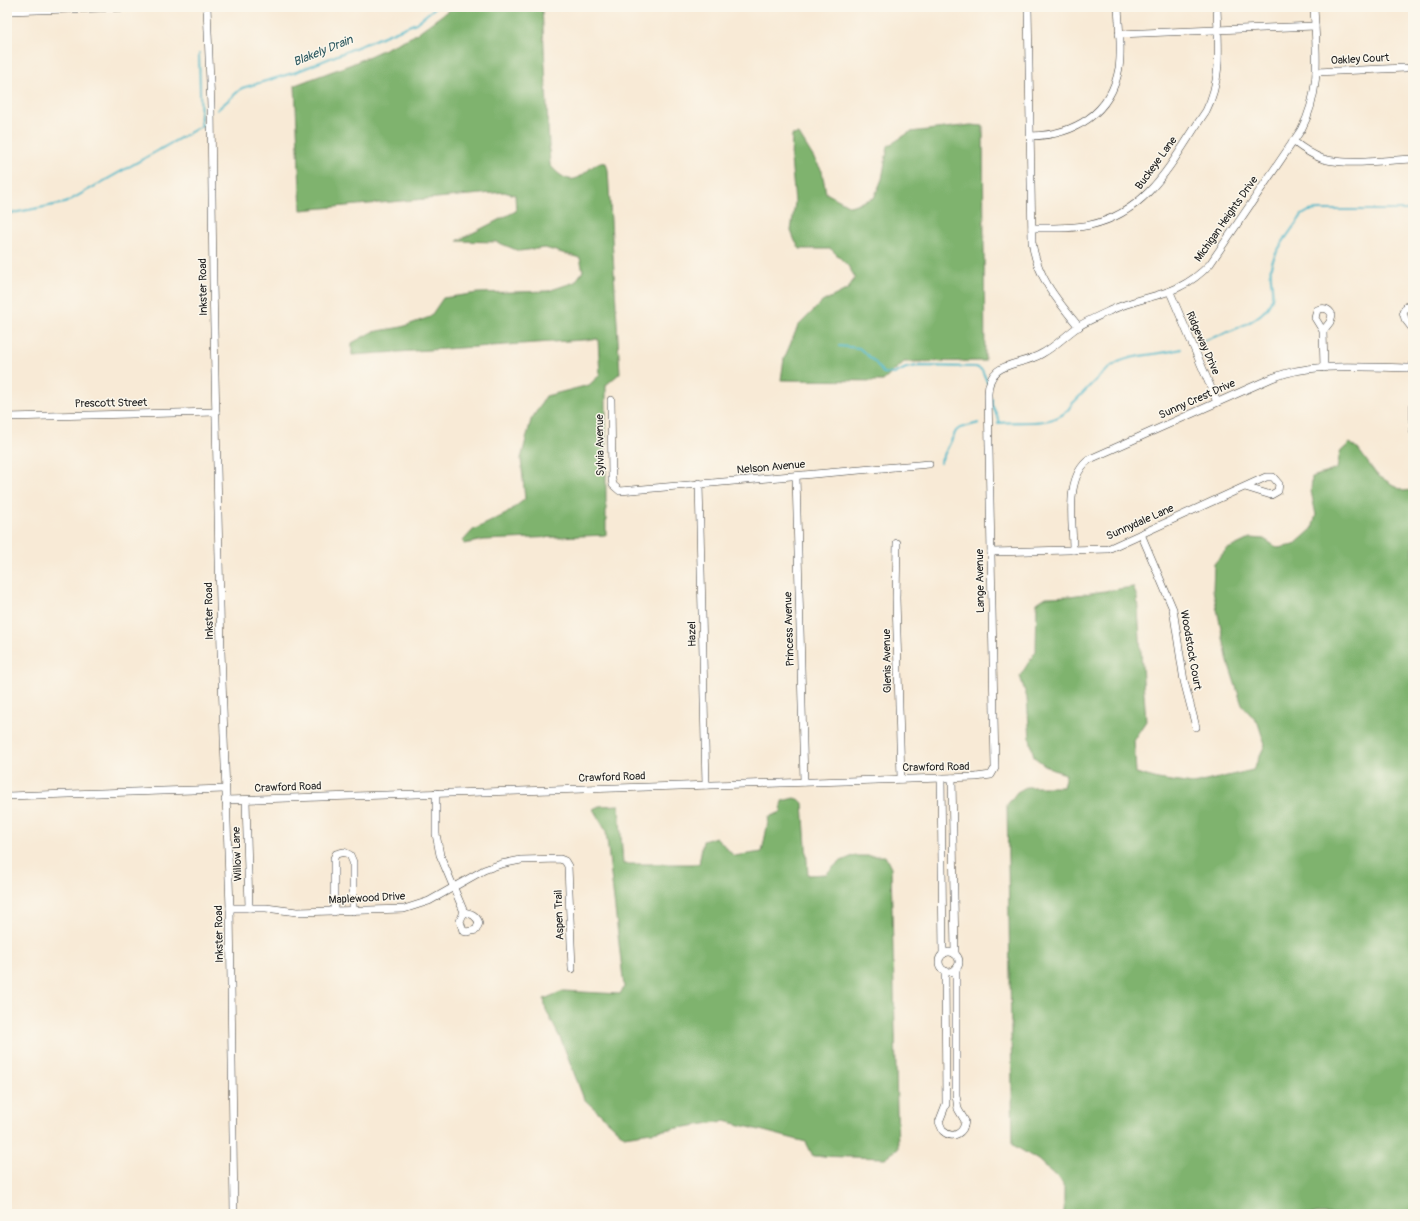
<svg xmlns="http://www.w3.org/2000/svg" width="1420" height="1221" font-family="Pangolin,sans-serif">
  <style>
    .forest { fill: #7fb36e; stroke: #4e6845 }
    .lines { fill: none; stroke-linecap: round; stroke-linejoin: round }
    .stream { stroke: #4cb7c9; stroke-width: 2 }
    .minor-casing { stroke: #3d3b38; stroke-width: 8 }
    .minor { stroke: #fff; stroke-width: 7 }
    .labels { text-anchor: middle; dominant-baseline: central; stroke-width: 3; stroke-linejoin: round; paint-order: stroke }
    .street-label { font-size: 11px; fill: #1c1c1c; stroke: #fbf7ec }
    .water-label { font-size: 12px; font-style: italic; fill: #2f5a61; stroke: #fbf7ec }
  </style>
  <rect width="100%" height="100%" fill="#fbf7ec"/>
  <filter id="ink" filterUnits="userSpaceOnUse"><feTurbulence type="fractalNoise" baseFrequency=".025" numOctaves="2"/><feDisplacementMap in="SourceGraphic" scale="8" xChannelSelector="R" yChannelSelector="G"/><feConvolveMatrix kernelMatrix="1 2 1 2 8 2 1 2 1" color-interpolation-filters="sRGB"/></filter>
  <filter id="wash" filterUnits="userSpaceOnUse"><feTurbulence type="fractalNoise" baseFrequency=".012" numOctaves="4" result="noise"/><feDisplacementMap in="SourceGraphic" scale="16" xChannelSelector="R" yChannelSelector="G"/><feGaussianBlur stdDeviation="0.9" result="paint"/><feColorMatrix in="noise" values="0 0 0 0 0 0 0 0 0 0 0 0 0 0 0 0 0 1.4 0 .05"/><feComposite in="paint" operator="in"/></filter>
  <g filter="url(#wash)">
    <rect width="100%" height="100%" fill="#f8ead6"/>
    <g class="forest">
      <path d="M453,7H542L550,165C580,200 585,159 606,163L608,170L620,373L606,385V535L484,540L464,544L463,541L473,530L506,514L525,499L521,459L531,420L546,396L589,385L600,375L598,339L352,355V343L372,332L402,327L430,317L443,298L478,293L548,291L575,282L583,271L580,258L545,248L519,251L497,242L457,241L516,211L515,195L504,192L301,210L295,85L352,64L413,36Z"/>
      <path d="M971,125L983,126L985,361L904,362L883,381L781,380L784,359L798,326L822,302L848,289L855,277L848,266L831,249H800L795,241L791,231L795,202L791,159L792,135L799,134L822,171L826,193L850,206L874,198L882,179L888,146L910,132Z"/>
      <path d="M1350,443L1358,449L1377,475L1403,491L1413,490V1214H1064V1184L1038,1160L1013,1145L1007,805L1017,792L1026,787H1063L1066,774L1050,769L1034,757L1030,739L1027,698L1020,676L1036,651L1037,603L1046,597L1070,596L1133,587L1137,597L1146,721L1134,739L1136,773L1158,779L1193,784L1253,770L1265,745L1258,723L1242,705L1228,662L1213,590L1214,564L1226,550L1251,538L1264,539L1278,548L1294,545L1312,529L1316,515L1311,491L1312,477L1337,469L1340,452Z"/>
      <path d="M794,798L800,800L803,803L808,875L826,874L839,862L853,856H885L891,868L898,1149L885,1158L813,1156L806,1142L725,1121L624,1136L584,1099L562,1042L546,1010L544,999L563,991L620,994L624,987L606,831L593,809L599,806L619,805L623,864H699L703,841L716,837L734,856L762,852L769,817L781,812L782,801Z"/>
    </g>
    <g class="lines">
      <g class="stream">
        <path d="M199,54L201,127"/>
        <path d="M217,110L242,88L296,72L416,23L436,7"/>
        <path d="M7,214L65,203L205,124"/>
        <path d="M1202,341C1223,334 1267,321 1272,298C1274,288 1269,277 1271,267C1275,249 1292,230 1302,215L1309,211L1318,210H1413"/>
        <path d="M839,346L859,348L875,362L883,373L894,374L906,368L917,366L976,367L982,370L988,384"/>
        <path d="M992,399V405L1000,422"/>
        <path d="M998,423C1020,420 1059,429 1072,404C1086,391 1107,364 1126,359C1144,354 1163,354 1181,349"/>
        <path d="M940,463L956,431L960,428L979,423"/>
      </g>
    </g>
  </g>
  <g filter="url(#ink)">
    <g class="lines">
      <defs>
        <g id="minor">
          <path d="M207,7L211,107L213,283L221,651L230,908L234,1214"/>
          <path d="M1028,7L1032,242C1037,277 1057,300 1079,327"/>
          <path d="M7,11L131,7"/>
          <path d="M1119,34L1315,26"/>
          <path d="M1316,72L1405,68"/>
          <path d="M1031,136C1074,135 1111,114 1119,68C1122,49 1119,27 1118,7"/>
          <path d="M1293,141C1302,148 1312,155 1323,159C1351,166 1384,160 1413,159"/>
          <path d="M1032,228C1051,228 1072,229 1090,225C1151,212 1174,157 1206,111C1223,77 1218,43 1217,7"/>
          <path d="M1170,292L1217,402"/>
          <path d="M1412,328L1405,319L1403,312L1407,306L1413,305"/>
          <path d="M1323,331L1315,318L1317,310C1323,307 1329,308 1332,315L1330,322L1323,331L1324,368"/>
          <path d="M611,400L612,480L613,485L620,491L929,464"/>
          <path d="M7,417L216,412"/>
          <path d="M1413,431V327"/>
          <path d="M796,476L804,782"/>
          <path d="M699,483L706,785"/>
          <path d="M1141,534L1173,609L1184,681L1196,727"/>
          <path d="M897,543L896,598L901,779"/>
          <path d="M1073,550C1073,522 1064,477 1090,459L1272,378C1313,361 1368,368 1412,368"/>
          <path d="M991,552L1108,549L1266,477H1273L1279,484L1278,491L1271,495L1245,487"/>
          <path d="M941,778L943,954"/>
          <path d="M952,778L955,954"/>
          <path d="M436,793V834L440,855L464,912C472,914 476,915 479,923L476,930L467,932L463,931L460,921L464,912"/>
          <path d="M7,796L225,789"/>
          <path d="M225,800L976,777L991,775L995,768L988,394C989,359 1019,368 1043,353C1056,346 1067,334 1079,326C1089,320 1099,316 1109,311C1148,293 1177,299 1210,264L1301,130C1322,91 1316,50 1314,7"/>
          <path d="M246,800L249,908"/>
          <path d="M230,908H266L297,912L404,909L429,901L484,870L501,864L521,860L560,859L565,861L568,866L572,969"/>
          <path d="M334,912V858L336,854L344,852L350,855L353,862V911"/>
          <circle cx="949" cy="962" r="10"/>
          <path d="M945,971L946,1104L939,1122L943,1131C953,1140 964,1133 965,1121L958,1109L956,1095V969"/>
        </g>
      </defs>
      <use href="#minor" class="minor-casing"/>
      <use href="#minor" class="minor"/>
    </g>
  </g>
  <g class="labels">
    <g class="street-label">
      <text transform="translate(1360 59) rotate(-3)">Oakley Court</text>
      <text transform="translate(1156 163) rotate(-54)">Buckeye Lane</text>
      <text transform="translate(1226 219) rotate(-55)">Michigan Heights Drive</text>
      <text transform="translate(203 287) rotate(-91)">Inkster Road</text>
      <text transform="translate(1203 343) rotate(66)">Ridgeway Drive</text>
      <text transform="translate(1197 399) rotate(-24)">Sunny Crest Drive</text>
      <text transform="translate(111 403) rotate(-1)">Prescott Street</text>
      <text transform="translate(600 445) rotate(-91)">Sylvia Avenue</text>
      <text transform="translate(771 467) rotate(-5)">Nelson Avenue</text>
      <text transform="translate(1140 522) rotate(-24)">Sunnydale Lane</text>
      <text transform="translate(980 581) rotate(-91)">Lange Avenue</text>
      <text transform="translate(209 611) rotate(-91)">Inkster Road</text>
      <text transform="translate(789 629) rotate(-92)">Princess Avenue</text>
      <text transform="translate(692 634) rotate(-91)">Hazel</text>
      <text transform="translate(1191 650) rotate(80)">Woodstock Court</text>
      <text transform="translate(887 661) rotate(-91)">Glenis Avenue</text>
      <text transform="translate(936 767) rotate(-1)">Crawford Road</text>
      <text transform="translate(612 777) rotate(-2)">Crawford Road</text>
      <text transform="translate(288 787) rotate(-2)">Crawford Road</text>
      <text transform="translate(237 854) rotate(-92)">Willow Lane</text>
      <text transform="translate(367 898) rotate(-3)">Maplewood Drive</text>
      <text transform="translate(559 915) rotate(-92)">Aspen Trail</text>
      <text transform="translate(219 934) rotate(-91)">Inkster Road</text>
    </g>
    <g class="water-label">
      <text transform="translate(323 51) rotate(-22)">Blakely Drain</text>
    </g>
  </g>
  <rect width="1420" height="1221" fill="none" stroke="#fbf7ec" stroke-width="24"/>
</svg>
